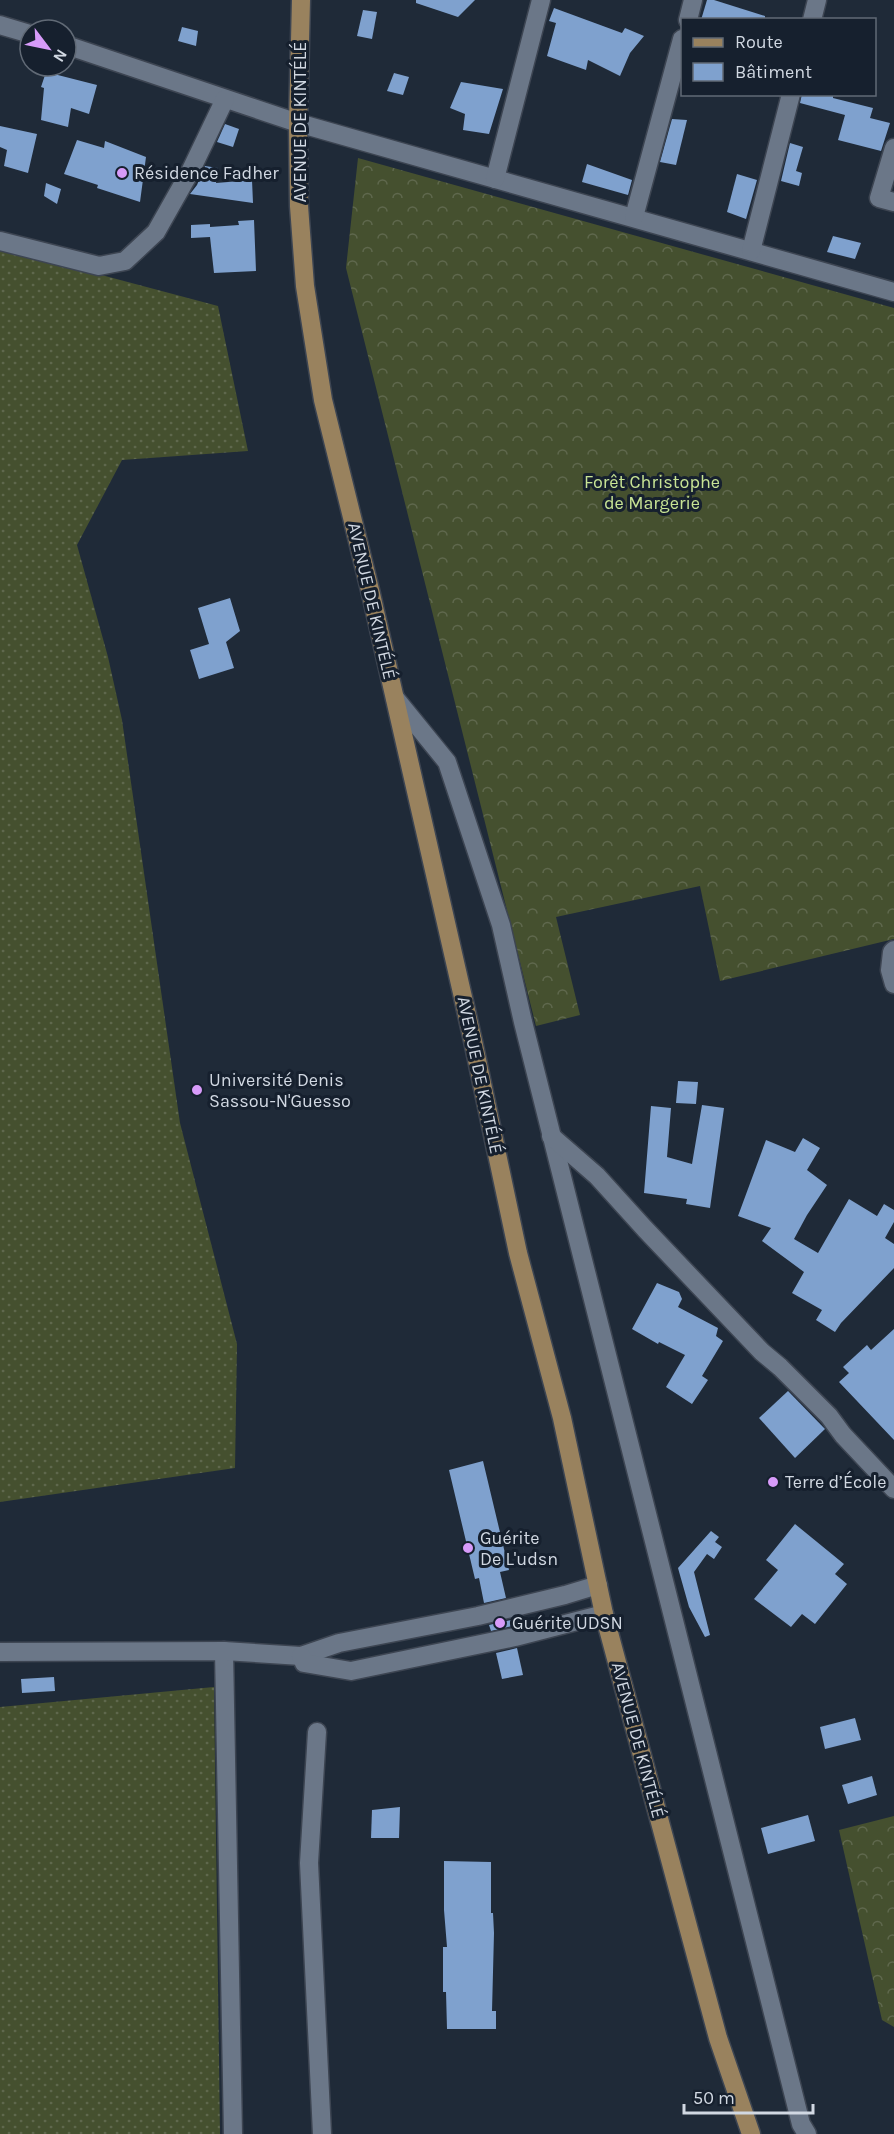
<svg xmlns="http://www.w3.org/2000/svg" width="894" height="2134" font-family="Karla,sans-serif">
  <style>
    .grass { fill: url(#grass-dots) }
    .forest { fill: url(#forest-crowns) }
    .building { fill: #7fa1ce }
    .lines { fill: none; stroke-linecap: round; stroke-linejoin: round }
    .minor-casing { stroke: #3d4552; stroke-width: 21 }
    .major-casing { stroke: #3d4552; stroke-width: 21 }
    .minor { stroke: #6b7788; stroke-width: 18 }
    .major { stroke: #99825e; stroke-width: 18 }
    .poi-dot { fill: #d79bf9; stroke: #16202e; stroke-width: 2 }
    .labels { text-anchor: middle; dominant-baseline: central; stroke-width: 6; stroke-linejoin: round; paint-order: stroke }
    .street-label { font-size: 18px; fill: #d1d8e2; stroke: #16202e }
    .poi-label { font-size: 18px; fill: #d1d8e2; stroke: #16202e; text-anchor: start }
    .park-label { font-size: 18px; fill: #c8e495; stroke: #16202e }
  </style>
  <defs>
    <pattern id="grass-dots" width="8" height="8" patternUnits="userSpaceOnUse" patternTransform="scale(1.5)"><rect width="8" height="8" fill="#45502f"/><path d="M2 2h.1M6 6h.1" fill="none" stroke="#5f684d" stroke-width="1.8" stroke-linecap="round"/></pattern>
    <pattern id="forest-crowns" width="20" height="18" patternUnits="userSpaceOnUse" patternTransform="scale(1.5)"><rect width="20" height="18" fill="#45502f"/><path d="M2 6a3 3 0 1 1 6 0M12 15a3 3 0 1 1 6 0" fill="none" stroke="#5f684d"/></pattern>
  </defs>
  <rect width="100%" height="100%" fill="#1f2a38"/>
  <g class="grass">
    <path d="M0,248L218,306L248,451L122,460L77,545L108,657L122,720L180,1123L237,1344L235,1468L0,1502Z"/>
    <path d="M214,1687L220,2134H0V1707Z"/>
  </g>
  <g class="forest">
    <path d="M358,158L894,308V939L720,981L700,886L556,917L580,1015L536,1026L346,268Z"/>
    <path d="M894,1816V2027L882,2020L839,1830Z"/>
  </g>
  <g class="building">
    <path d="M416,0H475L458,17L416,3Z"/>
    <path d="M707,0H714L765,16V20H701Z"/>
    <path d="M554,8L622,33L625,28L644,36L630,53L620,76L588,60L586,70L547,56L556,23L549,21Z"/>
    <path d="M363,10L377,12L372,39L357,36Z"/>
    <path d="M182,27L198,31L196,46L178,41Z"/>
    <path d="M46,72L97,85L89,114L71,108L68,127L41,120L44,88L41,87Z"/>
    <path d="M394,73L409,77L403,95L387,91Z"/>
    <path d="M461,82L503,89L489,134L463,130L465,114L450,108Z"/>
    <path d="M802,94H833V98L873,108L870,118L890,123L881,151L838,140L845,115L800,103Z"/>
    <path d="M672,119L687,120L676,165L660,162Z"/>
    <path d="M225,124L239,129L233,147L217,142Z"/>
    <path d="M0,126L37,134L28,173L4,166L7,150L0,147Z"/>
    <path d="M77,140L104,148L105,141L146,157L140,202L97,188L98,185L64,174Z"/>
    <path d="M790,143L803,147L796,171L802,173L799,186L781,181Z"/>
    <path d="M587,164L632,180L628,195L582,182Z"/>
    <path d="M205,166L218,168L216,183L252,180L253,203L190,194L197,185Z"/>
    <path d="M737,174L757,180L746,219L727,212Z"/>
    <path d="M46,183L61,189L57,204L44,196Z"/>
    <path d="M254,220L256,271L214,273L210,237L191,238V225L210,224V227L239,225L238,221Z"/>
    <path d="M833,236L861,243L855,259L827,252Z"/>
    <path d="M230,598L240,631L226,642L234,668L199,679L190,650L209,644L198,608Z"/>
    <path d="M678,1081L698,1082L696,1104L676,1103Z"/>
    <path d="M702,1105L724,1108L710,1208L686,1204L687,1199L644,1193L651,1106L671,1108L667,1157L692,1164Z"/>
    <path d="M803,1138L820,1148L807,1170L827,1185L807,1215L794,1239L818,1253L849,1199L877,1216L884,1204L894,1210V1222L885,1238L894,1244V1268L841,1323L835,1332L816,1320L822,1310L792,1293L804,1272L762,1241L771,1228L738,1216L766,1140L795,1152Z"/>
    <path d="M657,1283L679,1292L682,1299L678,1307L718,1328L716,1336L723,1341L702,1376L708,1380L692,1404L666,1387L685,1355L659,1342L658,1344L632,1329Z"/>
    <path d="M894,1329V1440L839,1382L849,1373L843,1367L867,1345L871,1350Z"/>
    <path d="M788,1391L825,1429L795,1458L759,1418Z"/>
    <path d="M483,1461L509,1570L500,1572L506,1598L484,1603L479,1578L475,1579L449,1470Z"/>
    <path d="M795,1524L844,1564L835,1574L847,1584L815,1624L802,1614L791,1627L754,1599L778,1570L766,1560Z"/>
    <path d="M711,1531L719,1537L715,1542L722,1547L714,1559L707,1554L694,1572L710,1635L705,1637L689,1607L678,1568Z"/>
    <path d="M511,1620L512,1626L491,1631L489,1625Z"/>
    <path d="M517,1648L523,1675L502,1679L496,1653Z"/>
    <path d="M54,1677L55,1691L22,1693L21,1679Z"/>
    <path d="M855,1718L861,1740L825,1749L820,1727Z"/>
    <path d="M872,1776L877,1795L848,1804L842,1785Z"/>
    <path d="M400,1807L399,1838H371L372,1810Z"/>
    <path d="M808,1815L815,1841L768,1854L761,1828Z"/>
    <path d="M444,1861L491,1862V1913H493L494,1933L492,2011H496V2029H447L446,1992H443V1947H447L444,1910Z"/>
  </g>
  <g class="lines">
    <defs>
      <g id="minor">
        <path d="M688,20L693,0"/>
        <path d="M812,20L817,0"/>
        <path d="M0,25L30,34"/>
        <path d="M66,45L298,123L894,292"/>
        <path d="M894,148L879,198L894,202"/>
        <path d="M495,179L541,0"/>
        <path d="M634,217L682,39"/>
        <path d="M0,241L99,266L125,261L156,232L191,170L225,99"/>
        <path d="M751,251L791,94"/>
        <path d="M395,698L447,762L501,925L523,1022L801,2124L807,2134"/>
        <path d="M894,950L892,952L890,970L894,984"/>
        <path d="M551,1136L597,1176L645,1229L762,1352L780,1367L829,1416L843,1435L894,1489"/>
        <path d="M224,1651L233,2134"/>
        <path d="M0,1652L224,1651L301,1656L339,1643L478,1616L565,1595L598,1585"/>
        <path d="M301,1656L304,1663L351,1671L515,1637L604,1614"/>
        <path d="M317,1732L309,1863L322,2134"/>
      </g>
      <path id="major" d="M301,0L298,123L299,206L305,286L323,400L371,594L473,1041L518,1253L562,1418L604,1614L718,2038L751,2134"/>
    </defs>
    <use href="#minor" class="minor-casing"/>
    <use href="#major" class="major-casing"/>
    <use href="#minor" class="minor"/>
    <use href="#major" class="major"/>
  </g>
  <g class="poi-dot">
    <circle cx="122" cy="173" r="6"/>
    <circle cx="197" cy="1090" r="6"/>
    <circle cx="773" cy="1482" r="6"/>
    <circle cx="468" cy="1548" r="6"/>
    <circle cx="500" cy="1623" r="6"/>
  </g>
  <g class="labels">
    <g class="street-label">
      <text transform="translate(300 122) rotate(-90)">AVENUE DE KINTÉLÉ</text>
      <text transform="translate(372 601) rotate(77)">AVENUE DE KINTÉLÉ</text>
      <text transform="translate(480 1075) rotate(78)">AVENUE DE KINTÉLÉ</text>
      <text transform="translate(638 1740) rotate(75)">AVENUE DE KINTÉLÉ</text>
    </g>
    <g class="poi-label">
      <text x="134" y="173">Résidence Fadher</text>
      <text x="209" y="1080">Université Denis<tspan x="209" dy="21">Sassou-N'Guesso</tspan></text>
      <text x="785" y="1482">Terre d’École</text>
      <text x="480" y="1538">Guérite<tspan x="480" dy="21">De L'udsn</tspan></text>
      <text x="512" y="1623">Guérite UDSN</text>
    </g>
    <g class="park-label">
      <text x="652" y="482">Forêt Christophe<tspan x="652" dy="21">de Margerie</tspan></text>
    </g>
  </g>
  <rect x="681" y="18" width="195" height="78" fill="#16202e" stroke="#616a76" stroke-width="1.5"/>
  <rect x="693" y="38" width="30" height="9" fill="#99825e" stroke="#616a76" stroke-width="1.5"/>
  <text x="735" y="48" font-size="18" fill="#d1d8e2">Route</text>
  <rect x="693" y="63" width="30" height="18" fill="#7fa1ce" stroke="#616a76" stroke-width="1.5"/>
  <text x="735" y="78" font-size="18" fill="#d1d8e2">Bâtiment</text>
  <g transform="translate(48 48) rotate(122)"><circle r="28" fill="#16202e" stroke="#616a76" stroke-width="1.5"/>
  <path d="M0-4.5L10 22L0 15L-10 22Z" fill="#d79bf9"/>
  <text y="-9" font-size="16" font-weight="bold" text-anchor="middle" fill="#d1d8e2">N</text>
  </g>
  <path d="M684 2104v9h129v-9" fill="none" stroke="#d1d8e2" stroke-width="3"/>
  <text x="693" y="2104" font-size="18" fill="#d1d8e2" stroke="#16202e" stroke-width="4.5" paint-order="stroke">50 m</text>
</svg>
